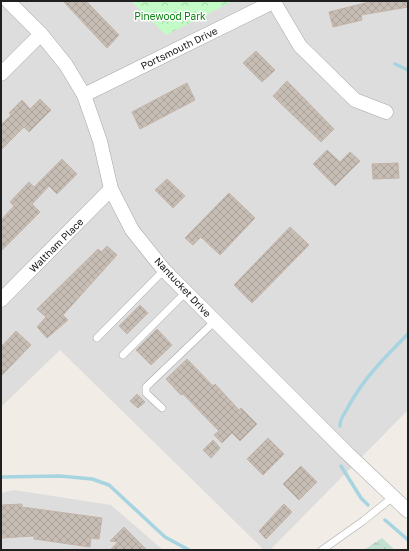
<svg xmlns="http://www.w3.org/2000/svg" width="409" height="551" font-family="'Golos Text',sans-serif">
  <style>
    .residential { fill: #dedddd }
    .wetland { fill: url(#wetland-marsh) }
    .park { fill: url(#park-crowns) }
    .lines { fill: none; stroke-linecap: round; stroke-linejoin: round }
    .stream { stroke: #a6d4e0; stroke-width: 3.5 }
    .building { fill: url(#building-cross-hatch); stroke: #c3b3a8 }
    .lane-casing { stroke: #a7a7a7; stroke-width: 8 }
    .street-casing { stroke: #a7a7a7; stroke-width: 15 }
    .lane { stroke: #fff; stroke-width: 7 }
    .street { stroke: #fff; stroke-width: 14 }
    .labels { text-anchor: middle; dominant-baseline: central; stroke-width: 3; stroke-linejoin: round; paint-order: stroke }
    .park-label { font-size: 10px; fill: #088410; stroke: #fff }
    .street-label { font-size: 10px; fill: #202020; stroke: #fff }
  </style>
  <defs>
    <pattern id="wetland-marsh" width="20" height="14" patternUnits="userSpaceOnUse"><rect width="20" height="14" fill="#c3dfd2"/><path d="M1 5h8M5 5V1M11 12h8M15 12V8" fill="none" stroke="#a7bfb4"/></pattern>
    <pattern id="park-crowns" width="20" height="18" patternUnits="userSpaceOnUse"><rect width="20" height="18" fill="#c3fbc6"/><path d="M2 6a3 3 0 1 1 6 0M12 15a3 3 0 1 1 6 0" fill="none" stroke="#a7d7aa"/></pattern>
    <pattern id="building-cross-hatch" width="8" height="8" patternUnits="userSpaceOnUse"><rect width="8" height="8" fill="#c6bdb5"/><path d="M0 0l8 8M0 8l8-8" fill="none" stroke="#aaa29b"/></pattern>
  </defs>
  <rect width="100%" height="100%" fill="#f1ede6"/>
  <g class="residential">
    <path d="M1,1H408V410L270,550H264L60,350L1,407Z"/>
    <path d="M14,490L111,505L163,550H1V493Z"/>
  </g>
  <path class="wetland" d="M382,538L395,550H364Z"/>
  <path class="park" d="M131,1H233L166,35Z"/>
  <g class="lines">
    <g class="stream">
      <path d="M395,64L408,70"/>
      <path d="M340,426C340,418 344,415 347,409C362,380 385,357 408,334"/>
      <path d="M341,466L361,498L368,505"/>
      <path d="M1,477L60,476L92,479L109,485L165,537L189,550"/>
      <path d="M385,520L408,540"/>
    </g>
  </g>
  <g class="building">
    <path d="M63,1H86L119,35L107,48Z"/>
    <path d="M373,1H408V7L361,15L362,20L333,27L329,12Z"/>
    <path d="M256,51L275,70L262,82L243,63Z"/>
    <path d="M287,81L334,129L321,142L273,96Z"/>
    <path d="M187,83L195,100L140,129L132,112Z"/>
    <path d="M40,99L51,110L29,132L24,127L1,150V125L11,115L9,113L22,100L30,109Z"/>
    <path d="M327,150L340,162L350,152L360,161L335,186L313,164Z"/>
    <path d="M62,159L77,174L57,194L49,186L32,204L40,212L1,251V220L14,206L10,202L29,182L34,187Z"/>
    <path d="M398,163L399,178L373,179L372,164Z"/>
    <path d="M167,179L185,196L173,208L155,190Z"/>
    <path d="M229,193L255,218L220,255L201,237L193,245L185,238Z"/>
    <path d="M290,227L309,245L252,303L234,285Z"/>
    <path d="M107,246L117,255L63,315L68,320L47,338L37,327L46,317L37,309L98,249L101,252Z"/>
    <path d="M140,305L148,313L127,334L119,326Z"/>
    <path d="M157,329L172,345L151,365L136,350Z"/>
    <path d="M16,331L31,345L1,376V347Z"/>
    <path d="M187,359L213,386L215,384L239,410L241,408L257,424L240,441L232,433L222,443L214,435L219,431L183,394L181,395L166,379Z"/>
    <path d="M137,394L145,402L138,408L130,401Z"/>
    <path d="M268,438L284,454L263,475L247,459Z"/>
    <path d="M213,440L220,448L211,458L203,450Z"/>
    <path d="M301,466L317,482L299,500L283,484Z"/>
    <path d="M22,504V507L102,518L99,539L91,538L90,547L34,539V536L1,538V505Z"/>
    <path d="M284,504L292,512L266,539L259,531Z"/>
    <path d="M124,527L147,550H110L118,542L110,541Z"/>
  </g>
  <g class="lines">
    <defs>
      <g id="lane">
        <path d="M97,338L164,270"/>
        <path d="M123,355L186,292"/>
        <path d="M162,408L146,393V387L215,321"/>
        <path d="M322,550L363,521L393,497"/>
      </g>
      <g id="street">
        <path d="M8,1L41,34L66,65L84,95L100,141L111,189L132,230L164,270L348,454L408,511"/>
        <path d="M274,2L300,46L355,100L386,112"/>
        <path d="M1,74L41,34"/>
        <path d="M84,95L275,1"/>
        <path d="M1,300L111,189"/>
      </g>
    </defs>
    <use href="#lane" class="lane-casing"/>
    <use href="#street" class="street-casing"/>
    <use href="#lane" class="lane"/>
    <use href="#street" class="street"/>
  </g>
  <g class="labels">
    <g class="park-label">
      <text x="170" y="16">Pinewood Park</text>
    </g>
    <g class="street-label">
      <text transform="translate(179 48) rotate(-26)">Portsmouth Drive</text>
      <text transform="translate(56 245) rotate(-45)">Waltham Place</text>
      <text transform="translate(183 287) rotate(47)">Nantucket Drive</text>
    </g>
  </g>
  <rect width="409" height="551" fill="none" stroke="#202020" stroke-width="4"/>
</svg>
